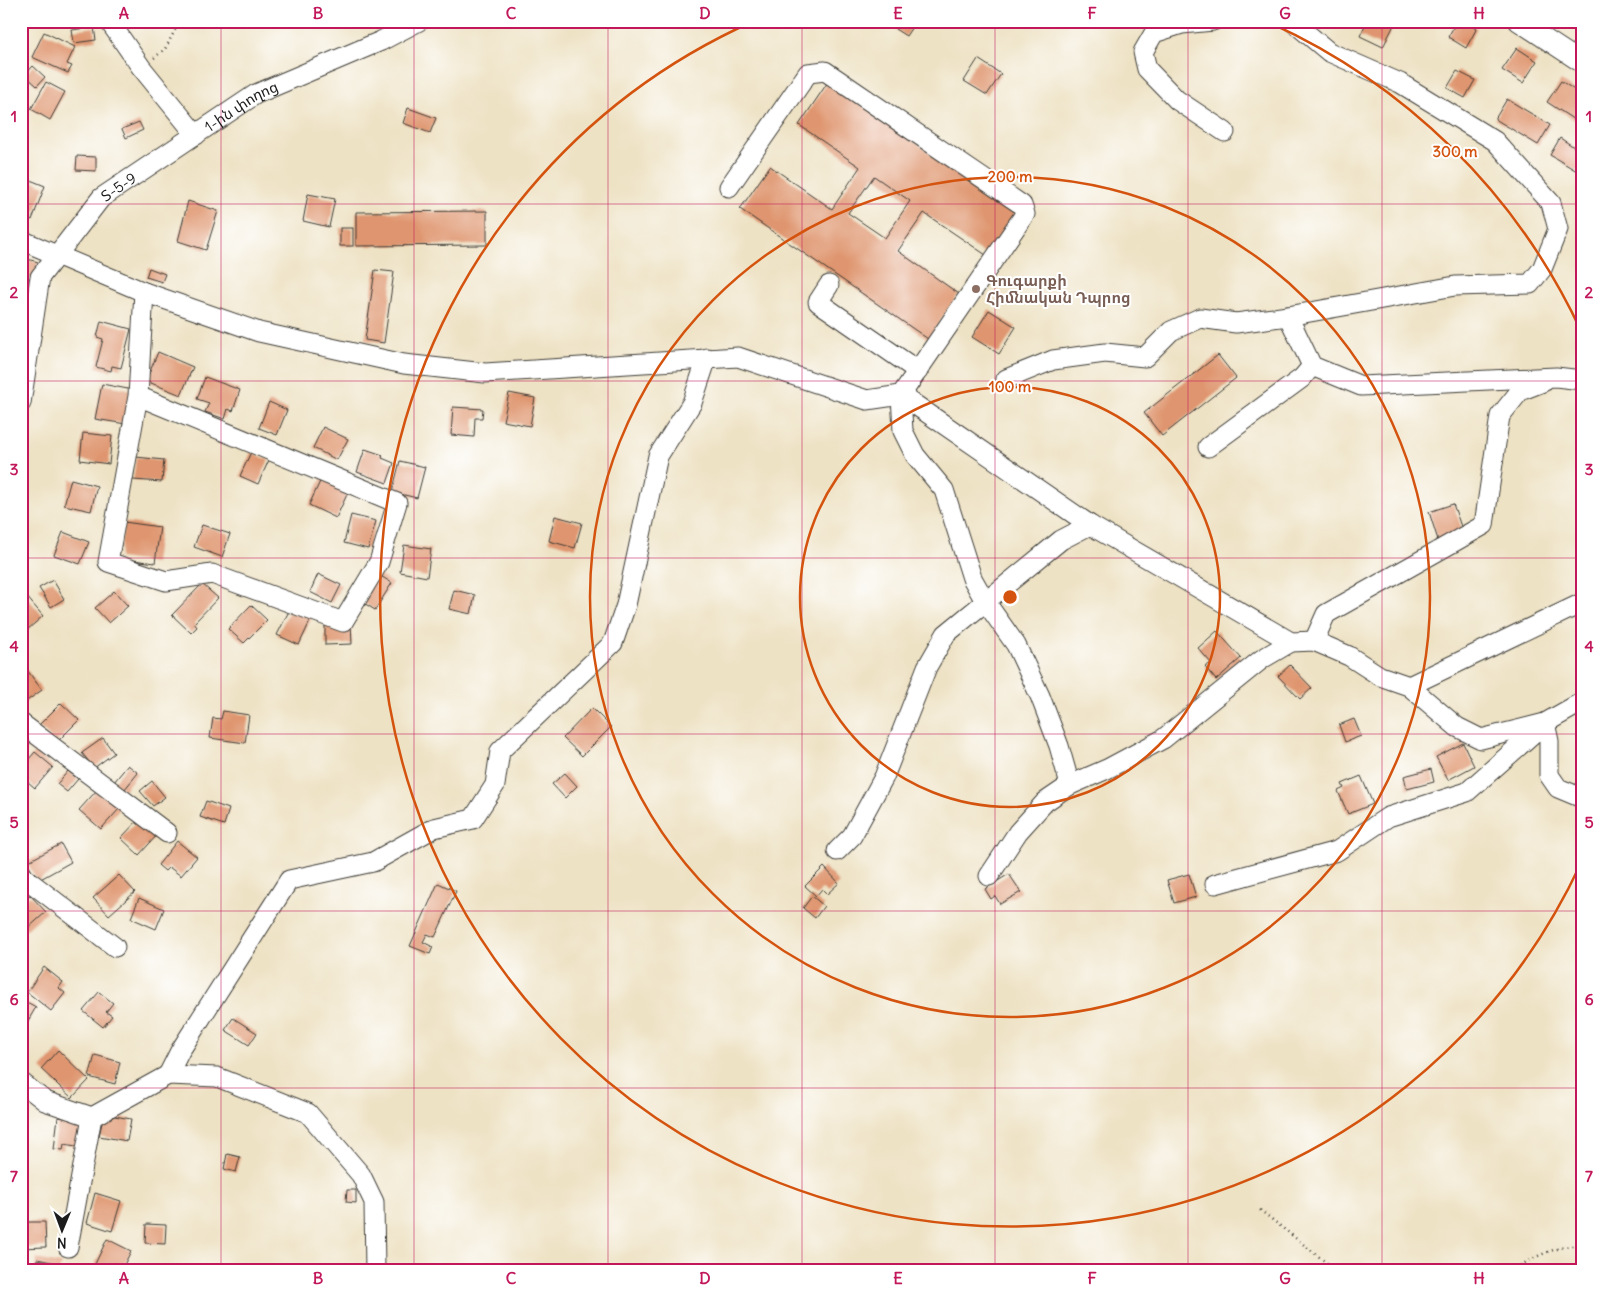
<svg xmlns="http://www.w3.org/2000/svg" width="1603" height="1292" font-family="Delius,'Noto Sans Armenian',sans-serif">
  <style>
    .building { fill: #df966f; fill-rule: evenodd }
    .lines { fill: none; stroke-linecap: round; stroke-linejoin: round }
    .minor-casing { stroke: #3c3a35; stroke-width: 21 }
    .path { stroke: #3c3a35; stroke-width: 2.5; stroke-dasharray: 1 4; stroke-linecap: butt }
    .minor { stroke: #fff; stroke-width: 19 }
    .grid { fill: none; stroke: #c2185b; stroke-width: 1; stroke-opacity: 0.55 }
    .ring { fill: none; stroke: #d4530e; stroke-width: 2.5 }
    .education-dot { fill: #8d6e63; stroke: #fff; stroke-width: 2 }
    .labels { text-anchor: middle; dominant-baseline: central; stroke-width: 4; stroke-linejoin: round; paint-order: stroke }
    .street-label { font-size: 15px; fill: #1c1c1c; stroke: #fff }
    .education-label { font-size: 15px; font-weight: bold; fill: #785e54; stroke: #fff; text-anchor: start }
    .centre { fill: #d4530e; stroke: #fff; stroke-width: 2.5 }
    .ring-label { font-size: 15px; text-anchor: middle; font-weight: bold; fill: #d4530e; stroke: #fff; stroke-width: 4; stroke-linejoin: round; paint-order: stroke }
    .neatline { fill: none; stroke: #c2185b; stroke-width: 2 }
    .grid-label { font-size: 16px; text-anchor: middle; font-weight: bold; fill: #c2185b }
  </style>
  <rect width="100%" height="100%" fill="#fff"/>
  <filter id="ink" filterUnits="userSpaceOnUse"><feTurbulence type="fractalNoise" baseFrequency=".02" numOctaves="2"/><feDisplacementMap in="SourceGraphic" scale="10" xChannelSelector="R" yChannelSelector="G"/><feConvolveMatrix kernelMatrix="1 2 1 2 8 2 1 2 1" color-interpolation-filters="sRGB"/></filter>
  <filter id="wash" filterUnits="userSpaceOnUse"><feTurbulence type="fractalNoise" baseFrequency=".0096" numOctaves="4" result="noise"/><feDisplacementMap in="SourceGraphic" scale="20" xChannelSelector="R" yChannelSelector="G"/><feGaussianBlur stdDeviation="1.12" result="paint"/><feColorMatrix in="noise" values="0 0 0 0 0 0 0 0 0 0 0 0 0 0 0 0 0 1.4 0 .05"/><feComposite in="paint" operator="in"/></filter>
  <g filter="url(#wash)">
    <rect width="100%" height="100%" fill="#eee2c4"/>
    <g id="blocks">
      <g class="building">
        <path d="M901,21H916L906,36L895,29Z"/>
        <path d="M1367,21L1395,23L1383,47L1360,36Z"/>
        <path d="M1457,21H1465L1477,28L1466,48L1448,37Z"/>
        <path d="M94,27L96,40L74,43L72,30Z"/>
        <path d="M44,32L75,47L67,64L72,66L68,73L32,57Z"/>
        <path d="M1517,48L1537,61L1523,83L1502,70Z"/>
        <path d="M978,59L1001,74L987,95L964,81Z"/>
        <path d="M33,66L45,77L37,86L25,75Z"/>
        <path d="M1457,71L1475,80L1465,98L1447,88Z"/>
        <path d="M1561,81L1582,95V125L1547,102Z"/>
        <path d="M46,82L65,92L50,120L31,109Z"/>
        <path d="M828,82L1016,212L986,255L924,213L898,251L959,294L928,339L740,209L770,166L832,209L860,167L799,125ZM874,176L910,201L885,238L848,213Z"/>
        <path d="M1507,99L1550,125L1538,145L1495,119Z"/>
        <path d="M408,108L436,118L430,133L403,123Z"/>
        <path d="M139,122L143,130L126,138L122,129Z"/>
        <path d="M1560,138L1582,152V174L1550,155Z"/>
        <path d="M77,156L96,157V171L76,170Z"/>
        <path d="M23,177L45,186L32,220L21,215Z"/>
        <path d="M308,194L335,199L329,227L303,221Z"/>
        <path d="M188,201L218,211L206,250L178,241Z"/>
        <path d="M487,211V245L356,246V212Z"/>
        <rect x="340" y="228" width="13" height="18"/>
        <path d="M27,259L38,262L34,279L23,277Z"/>
        <path d="M149,268L165,274L162,282L146,277Z"/>
        <path d="M375,270L394,272L384,343L365,340Z"/>
        <path d="M989,310L1016,327L999,354L972,337Z"/>
        <path d="M101,321L131,329L121,368L112,366L111,371L96,367L103,339L97,337Z"/>
        <path d="M158,352L193,367L181,395L146,381Z"/>
        <path d="M1218,355L1236,378L1162,436L1144,413Z"/>
        <path d="M205,377L240,390L233,411L228,409L225,419L205,412L209,403L197,399Z"/>
        <path d="M102,384L133,390L126,424L95,419Z"/>
        <path d="M509,393L535,398L530,426L503,421Z"/>
        <path d="M269,402L287,410L277,435L259,428Z"/>
        <path d="M453,407L483,409L482,418H475L474,437L451,435Z"/>
        <path d="M323,427L348,439L337,460L313,448Z"/>
        <path d="M83,433L112,436L109,464L80,460Z"/>
        <path d="M365,449L383,455L382,458L394,463L387,483L357,472Z"/>
        <path d="M251,452L269,460L258,484L240,476Z"/>
        <path d="M136,457L164,460L162,482L133,480Z"/>
        <path d="M400,461L425,467L417,498L392,492Z"/>
        <path d="M324,473L351,486L336,518L309,505Z"/>
        <path d="M71,479L97,486L91,511L64,505Z"/>
        <path d="M1453,504L1463,532L1438,540L1429,512Z"/>
        <path d="M351,515L376,521L368,549L344,543Z"/>
        <path d="M555,516L582,523L575,548L549,541Z"/>
        <path d="M124,522L160,527L155,563L119,558Z"/>
        <path d="M202,525L230,534L222,557L194,547Z"/>
        <path d="M63,532L89,542L80,564L54,555Z"/>
        <path d="M404,545L431,549L427,577L400,572Z"/>
        <path d="M376,573L392,583L375,610L359,600Z"/>
        <path d="M318,574L341,585L332,603L310,592Z"/>
        <path d="M53,580L64,599L51,607L39,588Z"/>
        <path d="M202,584L218,598L194,623L197,627L191,633L172,615Z"/>
        <path d="M454,590L475,595L471,614L449,609Z"/>
        <path d="M114,591L128,606L109,623L95,608Z"/>
        <path d="M26,596L43,616L27,630L21,624V600Z"/>
        <path d="M251,605L267,620L244,643L228,629Z"/>
        <path d="M292,605L313,615L299,645L277,635Z"/>
        <path d="M351,623L352,644L325,645V624Z"/>
        <path d="M1217,631L1241,658L1216,680L1205,667L1211,663L1198,648Z"/>
        <path d="M1290,665L1312,688L1300,699L1278,676Z"/>
        <path d="M27,670L42,690L21,705V674Z"/>
        <path d="M61,703L79,720L56,743L38,726Z"/>
        <path d="M592,708L611,727L582,756L563,738Z"/>
        <path d="M223,711L249,715L245,743L210,738L213,718L221,719Z"/>
        <path d="M1354,719L1361,736L1345,742L1339,725Z"/>
        <path d="M103,738L114,753L94,768L82,753Z"/>
        <path d="M21,739L29,745L21,755Z"/>
        <path d="M1463,743L1474,766L1448,780L1436,757Z"/>
        <path d="M35,752L53,767L35,788L21,776V768Z"/>
        <path d="M128,765L138,773L124,790L114,782Z"/>
        <path d="M1431,769L1434,782L1407,789L1404,776Z"/>
        <path d="M68,771L78,779L67,792L57,784Z"/>
        <path d="M565,773L577,786L565,798L552,784Z"/>
        <path d="M1361,776L1373,804L1348,814L1338,791L1344,788L1342,784Z"/>
        <path d="M152,781L165,797L153,806L140,791Z"/>
        <path d="M98,789L120,808L101,829L79,810Z"/>
        <path d="M206,801L229,809L224,825L200,817Z"/>
        <path d="M140,818L158,834L139,855L121,838Z"/>
        <path d="M177,841L197,857L181,876L169,867L165,871L158,865Z"/>
        <path d="M61,844L71,862L37,881L27,862Z"/>
        <path d="M824,867L839,883L827,894L822,889L816,896L805,886Z"/>
        <path d="M1009,874L1021,892L1000,904L995,896L991,899L985,889Z"/>
        <path d="M1189,874L1196,897L1174,903L1167,880Z"/>
        <path d="M119,875L135,892L109,915L93,898Z"/>
        <path d="M438,883L456,891L435,937L427,934L423,942L433,947L430,954L410,946Z"/>
        <path d="M30,895L46,912L26,930L21,925V902Z"/>
        <path d="M812,896L824,906L815,918L803,908Z"/>
        <path d="M139,898L164,909L156,929L131,918Z"/>
        <path d="M44,967L63,982L59,988L65,993L51,1011L27,992Z"/>
        <path d="M99,992L113,1003L106,1012L112,1016L103,1027L83,1011Z"/>
        <path d="M21,999L36,1007L21,1033Z"/>
        <path d="M233,1018L257,1033L249,1045L225,1030Z"/>
        <path d="M58,1050L89,1080L72,1098L41,1069Z"/>
        <path d="M95,1055L120,1062L115,1084L89,1077Z"/>
        <path d="M104,1114L131,1119L127,1141L99,1136Z"/>
        <path d="M58,1117L86,1121L82,1147L64,1144L63,1150L54,1149Z"/>
        <path d="M227,1154L240,1157L236,1172L224,1169Z"/>
        <path d="M347,1190H356V1203L346,1202Z"/>
        <path d="M95,1193L121,1201L112,1231L87,1223Z"/>
        <path d="M21,1222H45L46,1247L21,1248Z"/>
        <path d="M146,1224L166,1225L165,1244L145,1243Z"/>
        <path d="M107,1239L131,1251L121,1271H110L95,1264Z"/>
        <path d="M37,1259L61,1264L59,1271H34Z"/>
      </g>
    </g>
  </g>
  <g filter="url(#ink)">
    <use href="#blocks" fill-opacity="0" stroke="#3c3a35" stroke-width="1"/>
    <g class="lines">
      <defs>
        <g id="minor">
          <path d="M109,21L141,67L196,135"/>
          <path d="M1213,21L1182,24L1154,33L1143,52L1147,69L1177,100L1225,132"/>
          <path d="M1292,21L1329,52L1400,83L1495,141L1551,203L1558,229L1542,269L1530,284L1455,286L1288,316L1312,366L1361,386L1556,377L1582,380"/>
          <path d="M1518,21L1582,63"/>
          <path d="M729,187L808,73L825,71L1022,205L1025,214L901,395L903,431L915,455L944,490L972,578L985,601L1016,645L1040,696L1059,746L1070,785"/>
          <path d="M21,240L144,292L259,332L404,364L485,373L738,357L867,400L901,395L1090,525L1291,642L1314,641L1349,656L1380,676L1409,686L1457,727L1481,739L1545,723L1549,741V775L1558,788L1582,798"/>
          <path d="M829,285L818,302L918,371"/>
          <path d="M1006,379L1053,360L1105,353L1145,357L1171,331L1200,318L1236,323L1288,316"/>
          <path d="M138,396L397,503L379,562L343,622L212,574L166,581L108,562L138,396L144,292"/>
          <path id="s1" d="M21,403L40,277L101,198L256,94L381,41L419,21"/>
          <path d="M1208,447L1302,378L1312,366"/>
          <path d="M1314,641L1326,614L1484,525L1500,416L1520,391L1543,382"/>
          <path d="M1409,686L1582,603"/>
          <path d="M21,723L167,833"/>
          <path d="M837,851L852,836L884,777L927,667L946,634L1061,540L1090,525"/>
          <path d="M21,875L115,947"/>
          <path d="M989,876L1018,832L1045,802L1070,785L1107,769L1163,739L1262,659L1291,642"/>
          <path d="M1215,884L1337,851L1388,817L1467,792L1545,723L1582,702"/>
          <path d="M168,1075L180,1051L289,880L373,862L434,828L473,819L495,785L500,751L613,643L626,605L658,456L692,403L707,358"/>
          <path d="M21,1082L45,1101L92,1117L168,1075L217,1077L308,1113L361,1175L374,1202L375,1271"/>
          <path d="M68,1247L92,1117"/>
        </g>
      </defs>
      <use href="#minor" class="minor-casing"/>
      <g class="path">
        <path d="M154,58L165,49L180,21"/>
        <path d="M1260,1210L1337,1271"/>
        <path d="M1512,1271C1532,1258 1558,1244 1582,1246"/>
      </g>
      <use href="#minor" class="minor"/>
    </g>
  </g>
  <path class="grid" d="M221,21V1271M414,21V1271M608,21V1271M802,21V1271M995,21V1271M1188,21V1271M1382,21V1271M21,204H1582M21,381H1582M21,558H1582M21,734H1582M21,911H1582M21,1088H1582"/>
  <g class="ring">
    <circle cx="1010" cy="597" r="210"/>
    <circle cx="1010" cy="597" r="420"/>
    <path d="M1581 863A630 630 0 1 1 754 21M1266 21A630 630 0 0 1 1581 331"/>
  </g>
  <circle class="education-dot" cx="976" cy="289" r="5"/>
  <g class="labels">
    <g class="street-label">
      <text stroke="none"><textPath href="#s1" startOffset="395">1-ին փողոց</textPath></text>
      <text stroke="none"><textPath href="#s1" startOffset="248">Տ-5-9</textPath></text>
    </g>
    <g class="education-label">
      <text x="986" y="280">Գուգարքի<tspan x="986" dy="17">Հիմնական Դպրոց</tspan></text>
    </g>
  </g>
  <circle cx="1010" cy="597" r="8" class="centre"/>
  <g class="ring-label">
    <text x="1455" y="157">300 m</text>
    <text x="1010" y="182">200 m</text>
    <text x="1010" y="392">100 m</text>
  </g>
  <rect width="1603" height="1292" fill="none" stroke="#fff" stroke-width="55"/>
  <g transform="translate(62 1230) rotate(181)" stroke="#ffffff" stroke-width="4" paint-order="stroke">
  <path d="M0-4L9 19L0 12L-9 19Z" fill="#1c1c1c"/>
  <text y="-8" font-size="14" font-weight="bold" text-anchor="middle" fill="#1c1c1c">N</text>
  </g>
  <rect x="28" y="28" width="1548" height="1236" class="neatline"/>
  <g class="grid-label">
    <text x="124" y="19">A</text>
    <text x="318" y="19">B</text>
    <text x="511" y="19">C</text>
    <text x="705" y="19">D</text>
    <text x="898" y="19">E</text>
    <text x="1092" y="19">F</text>
    <text x="1285" y="19">G</text>
    <text x="1479" y="19">H</text>
    <text x="14" y="122">1</text>
    <text x="1589" y="122">1</text>
    <text x="14" y="298">2</text>
    <text x="1589" y="298">2</text>
    <text x="14" y="475">3</text>
    <text x="1589" y="475">3</text>
    <text x="14" y="652">4</text>
    <text x="1589" y="652">4</text>
    <text x="14" y="828">5</text>
    <text x="1589" y="828">5</text>
    <text x="14" y="1005">6</text>
    <text x="1589" y="1005">6</text>
    <text x="14" y="1182">7</text>
    <text x="1589" y="1182">7</text>
    <text x="124" y="1284">A</text>
    <text x="318" y="1284">B</text>
    <text x="511" y="1284">C</text>
    <text x="705" y="1284">D</text>
    <text x="898" y="1284">E</text>
    <text x="1092" y="1284">F</text>
    <text x="1285" y="1284">G</text>
    <text x="1479" y="1284">H</text>
  </g>
</svg>
